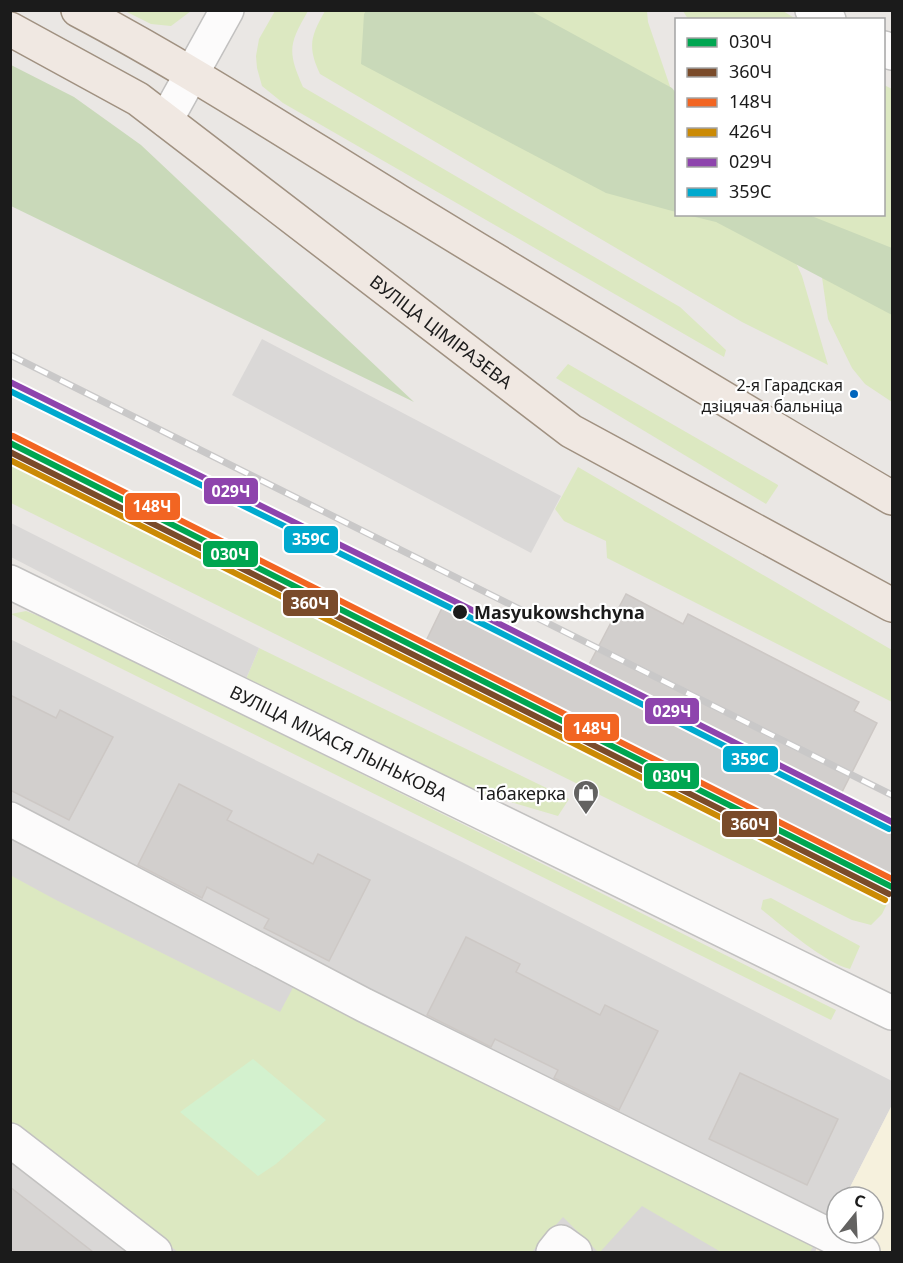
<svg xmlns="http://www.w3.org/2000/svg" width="903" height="1263" font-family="'Noto Sans',sans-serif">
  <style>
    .residential { fill: #d9d7d6 }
    .education { fill: #f6f1dd }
    .grass { fill: #dce8c1 }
    .forest { fill: #c9d9b9 }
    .park { fill: #d3f1ce }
    .parking { fill: #dad8d7 }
    .building { fill: #d2cfcd; stroke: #cdc8c5; stroke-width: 1.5 }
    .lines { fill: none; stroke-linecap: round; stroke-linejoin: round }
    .minor-casing { stroke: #c2c1c0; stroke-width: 36 }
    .major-casing { stroke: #a09181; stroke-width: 36 }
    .minor { stroke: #fcfbfb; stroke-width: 33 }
    .major { stroke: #f0e8e2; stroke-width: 33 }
    .rail-casing { stroke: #c9c8c8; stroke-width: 7 }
    .rail { stroke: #fff; stroke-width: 4.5; stroke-dasharray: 14; stroke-linecap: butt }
    .rail-1-casing { stroke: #fff; stroke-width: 10 }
    .rail-2-casing { stroke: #fff; stroke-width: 10 }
    .rail-3-casing { stroke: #fff; stroke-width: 10 }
    .rail-4-casing { stroke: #fff; stroke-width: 10 }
    .rail-5-casing { stroke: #fff; stroke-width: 10 }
    .rail-6-casing { stroke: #fff; stroke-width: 10 }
    .rail-1 { stroke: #00a651; stroke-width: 6 }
    .rail-2 { stroke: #7a4b2a; stroke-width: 6 }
    .rail-3 { stroke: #f26522; stroke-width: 6 }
    .rail-4 { stroke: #cb8a05; stroke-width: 6 }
    .rail-5 { stroke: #8e44ad; stroke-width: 6 }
    .rail-6 { stroke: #00a9ce; stroke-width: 6 }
    .bus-dot { fill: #0065bd; stroke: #fff; stroke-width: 2 }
    .stop-dot { fill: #1b1b1b; stroke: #fff; stroke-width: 2 }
    .labels { text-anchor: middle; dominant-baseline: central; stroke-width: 4.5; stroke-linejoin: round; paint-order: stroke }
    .bus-label { font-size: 16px; fill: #1b1b1b; stroke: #fff; text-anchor: end }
    .street-label { font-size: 18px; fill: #1b1b1b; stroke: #fff }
    .stop-label { font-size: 18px; font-weight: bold; fill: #1b1b1b; stroke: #fff; text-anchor: start }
    .poi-label { font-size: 18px; fill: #1b1b1b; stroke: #fff; text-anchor: end }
    .line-badge { stroke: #fff; stroke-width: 2 }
    .badge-label { font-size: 16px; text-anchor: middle; font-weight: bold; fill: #fff }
  </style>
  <rect width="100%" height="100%" fill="#eae7e4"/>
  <path class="residential" d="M10,639L462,862L892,1081V1105L845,1197H837V1212L815,1252H11Z"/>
  <path class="education" d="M892,1105V1252H815L837,1212V1233H873V1197H845Z"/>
  <g class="grass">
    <path d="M125,11H191L171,26L151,24Z"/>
    <path d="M275,11H308C289,44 287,51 303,87L680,307L726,350L724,357L283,103L262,86L257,68L256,56L259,39Z"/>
    <path d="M325,11H647L648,22L676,104V214L774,215L802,276L828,365L742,322L320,74C307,46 311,36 325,11Z"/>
    <path d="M683,11H783L796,19H688Z"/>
    <path d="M884,85L892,89V402L865,384L852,368L828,319L813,215L884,214Z"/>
    <path d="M568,364L778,485V486L766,504L556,378Z"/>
    <path d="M11,460V461L891,896L882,914L871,925L852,920L11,503Z"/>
    <path d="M578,467L892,650V702L607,558L606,541L564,521L555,509Z"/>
    <path d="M26,611L62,625L836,1010L831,1020L11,614Z"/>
    <path d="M259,648L569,799L558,816L484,794L246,679Z"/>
    <path d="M10,875L56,900L280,1012L296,982L817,1240L810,1252H721L642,1206L600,1252H598L563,1217L532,1252H178L11,1122Z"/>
    <path d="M771,898L860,946L850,969C825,963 782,926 761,909L763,900Z"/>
  </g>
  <g class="forest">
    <path d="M366,11H531L672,88L676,93V212L606,193L361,64L364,14Z"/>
    <path d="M11,65L74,97L141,145L414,402L11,206Z"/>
    <path d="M687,215H809L892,248V315L716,222Z"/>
  </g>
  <path class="park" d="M253,1059L326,1120L276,1164L258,1176L180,1112Z"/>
  <g class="parking">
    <path d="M262,339L561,496L531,553L232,395Z"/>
    <path d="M11,523L259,648L246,679L11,557Z"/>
  </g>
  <g class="building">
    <path d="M626,594L683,624L688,614L859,702L854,711L877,723L838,800L892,827V878L425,643L444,604L584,674Z"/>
    <path d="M10,695L56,718L60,710L113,737L69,820L10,790Z"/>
    <path d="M179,784L232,811L227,820L313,864L318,854L370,880L329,961L264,928L269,919L207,887L202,898L138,865Z"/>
    <path d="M466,937L520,964L516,972L600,1015L605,1005L658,1031L619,1110L554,1078L558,1070L495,1039L491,1047L427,1015Z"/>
    <path d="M740,1073L838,1119L807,1185L709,1139Z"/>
    <path d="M10,1187L93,1252H10Z"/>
  </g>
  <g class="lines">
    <defs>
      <g id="minor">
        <path d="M812,10L829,20"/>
        <path d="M884,48L892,53"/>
        <path d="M166,120L227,10"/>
        <path id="s1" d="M10,582L892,1013"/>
        <path d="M10,819L364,1005L863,1252"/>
        <path d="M10,1140L155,1252"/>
        <path d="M553,1252L561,1242L575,1252"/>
      </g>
      <g id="major">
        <path d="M78,10C188,68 292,136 398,201C562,301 726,401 892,498"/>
        <path id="s2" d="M10,29L138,99L571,431L892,605"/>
      </g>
    </defs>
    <use href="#minor" class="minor-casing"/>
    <use href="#major" class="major-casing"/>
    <use href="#minor" class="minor"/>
    <use href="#major" class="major"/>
    <defs>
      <path id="rail" d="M10,355L892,795"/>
    </defs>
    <use href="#rail" class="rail-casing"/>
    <use href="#rail" class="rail"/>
    <defs>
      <path id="rail-1" d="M10,443L892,887"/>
      <path id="rail-2" d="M10,452L889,894"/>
      <path id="rail-3" d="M13,436L892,879"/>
      <path id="rail-4" d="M10,460L885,900"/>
      <path id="rail-5" d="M10,382L464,606L892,822"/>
      <path id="rail-6" d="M10,391L461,613L889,829"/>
    </defs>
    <use href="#rail-1" class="rail-1-casing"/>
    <use href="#rail-2" class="rail-2-casing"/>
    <use href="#rail-3" class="rail-3-casing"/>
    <use href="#rail-4" class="rail-4-casing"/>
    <use href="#rail-5" class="rail-5-casing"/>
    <use href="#rail-6" class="rail-6-casing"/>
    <use href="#rail-1" class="rail-1"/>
    <use href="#rail-2" class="rail-2"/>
    <use href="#rail-3" class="rail-3"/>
    <use href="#rail-4" class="rail-4"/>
    <use href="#rail-5" class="rail-5"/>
    <use href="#rail-6" class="rail-6"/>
  </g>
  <defs>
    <symbol id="shop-pin" viewBox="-11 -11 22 30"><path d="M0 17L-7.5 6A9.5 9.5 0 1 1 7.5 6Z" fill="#636261" stroke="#fff"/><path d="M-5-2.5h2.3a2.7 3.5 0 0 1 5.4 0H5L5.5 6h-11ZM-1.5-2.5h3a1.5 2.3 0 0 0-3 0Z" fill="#fff"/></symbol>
  </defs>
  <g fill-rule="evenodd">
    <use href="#shop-pin" x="571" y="778" width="30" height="40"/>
  </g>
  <circle class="bus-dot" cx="854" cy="394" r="5"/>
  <circle class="stop-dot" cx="460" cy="612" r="8"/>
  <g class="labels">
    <g class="bus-label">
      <text x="843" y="385">2-я Гарадская<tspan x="843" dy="21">дзіцячая бальніца</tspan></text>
    </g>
    <g class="street-label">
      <text stroke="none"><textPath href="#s2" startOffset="528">ВУЛІЦА ЦІМІРАЗЕВА</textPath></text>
      <text stroke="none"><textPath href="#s1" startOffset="366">ВУЛІЦА МІХАСЯ ЛЫНЬКОВА</textPath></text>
    </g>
    <g class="stop-label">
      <text x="474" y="612">Masyukowshchyna</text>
    </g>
    <g class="poi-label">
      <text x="566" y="793">Табакерка</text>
    </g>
  </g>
  <g class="line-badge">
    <rect x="203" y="477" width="56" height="28" rx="6" fill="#8e44ad"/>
    <rect x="124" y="492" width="57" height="29" rx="6" fill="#f26522"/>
    <rect x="283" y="525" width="56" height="29" rx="6" fill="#00a9ce"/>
    <rect x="202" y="540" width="57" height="28" rx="6" fill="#00a651"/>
    <rect x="282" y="589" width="57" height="28" rx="6" fill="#7a4b2a"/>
    <rect x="644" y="697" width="56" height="28" rx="6" fill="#8e44ad"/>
    <rect x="563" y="713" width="57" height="29" rx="6" fill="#f26522"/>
    <rect x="722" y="745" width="57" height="28" rx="6" fill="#00a9ce"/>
    <rect x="643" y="762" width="57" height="28" rx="6" fill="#00a651"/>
    <rect x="721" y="810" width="57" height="28" rx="6" fill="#7a4b2a"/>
  </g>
  <g class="badge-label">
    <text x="231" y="497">029Ч</text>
    <text x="152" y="512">148Ч</text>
    <text x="311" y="545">359С</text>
    <text x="230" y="560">030Ч</text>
    <text x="310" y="609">360Ч</text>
    <text x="672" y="717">029Ч</text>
    <text x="592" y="734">148Ч</text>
    <text x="750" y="765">359С</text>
    <text x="672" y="782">030Ч</text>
    <text x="750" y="830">360Ч</text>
  </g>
  <rect width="903" height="1263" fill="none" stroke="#1b1b1b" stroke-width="24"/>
  <rect x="675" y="18" width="210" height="198" fill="#ffffff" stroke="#a4a4a4" stroke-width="1.5"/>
  <rect x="687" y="38" width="30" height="9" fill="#00a651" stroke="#a4a4a4" stroke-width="1.5"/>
  <text x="729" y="48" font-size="18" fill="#1b1b1b">030Ч</text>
  <rect x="687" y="68" width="30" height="9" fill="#7a4b2a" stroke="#a4a4a4" stroke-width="1.5"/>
  <text x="729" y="78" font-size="18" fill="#1b1b1b">360Ч</text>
  <rect x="687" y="98" width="30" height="9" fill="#f26522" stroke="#a4a4a4" stroke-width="1.5"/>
  <text x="729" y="108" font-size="18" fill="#1b1b1b">148Ч</text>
  <rect x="687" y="128" width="30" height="9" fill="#cb8a05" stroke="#a4a4a4" stroke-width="1.5"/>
  <text x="729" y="138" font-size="18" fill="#1b1b1b">426Ч</text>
  <rect x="687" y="158" width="30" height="9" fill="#8e44ad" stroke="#a4a4a4" stroke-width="1.5"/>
  <text x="729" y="168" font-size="18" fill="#1b1b1b">029Ч</text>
  <rect x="687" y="188" width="30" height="9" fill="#00a9ce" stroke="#a4a4a4" stroke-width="1.5"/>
  <text x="729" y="198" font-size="18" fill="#1b1b1b">359С</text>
  <g transform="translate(855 1215) rotate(18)"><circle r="28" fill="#ffffff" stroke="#a4a4a4" stroke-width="1.5"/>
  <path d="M0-4.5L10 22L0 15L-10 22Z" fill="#636261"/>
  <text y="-9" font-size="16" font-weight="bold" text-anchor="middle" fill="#1b1b1b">С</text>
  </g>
</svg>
